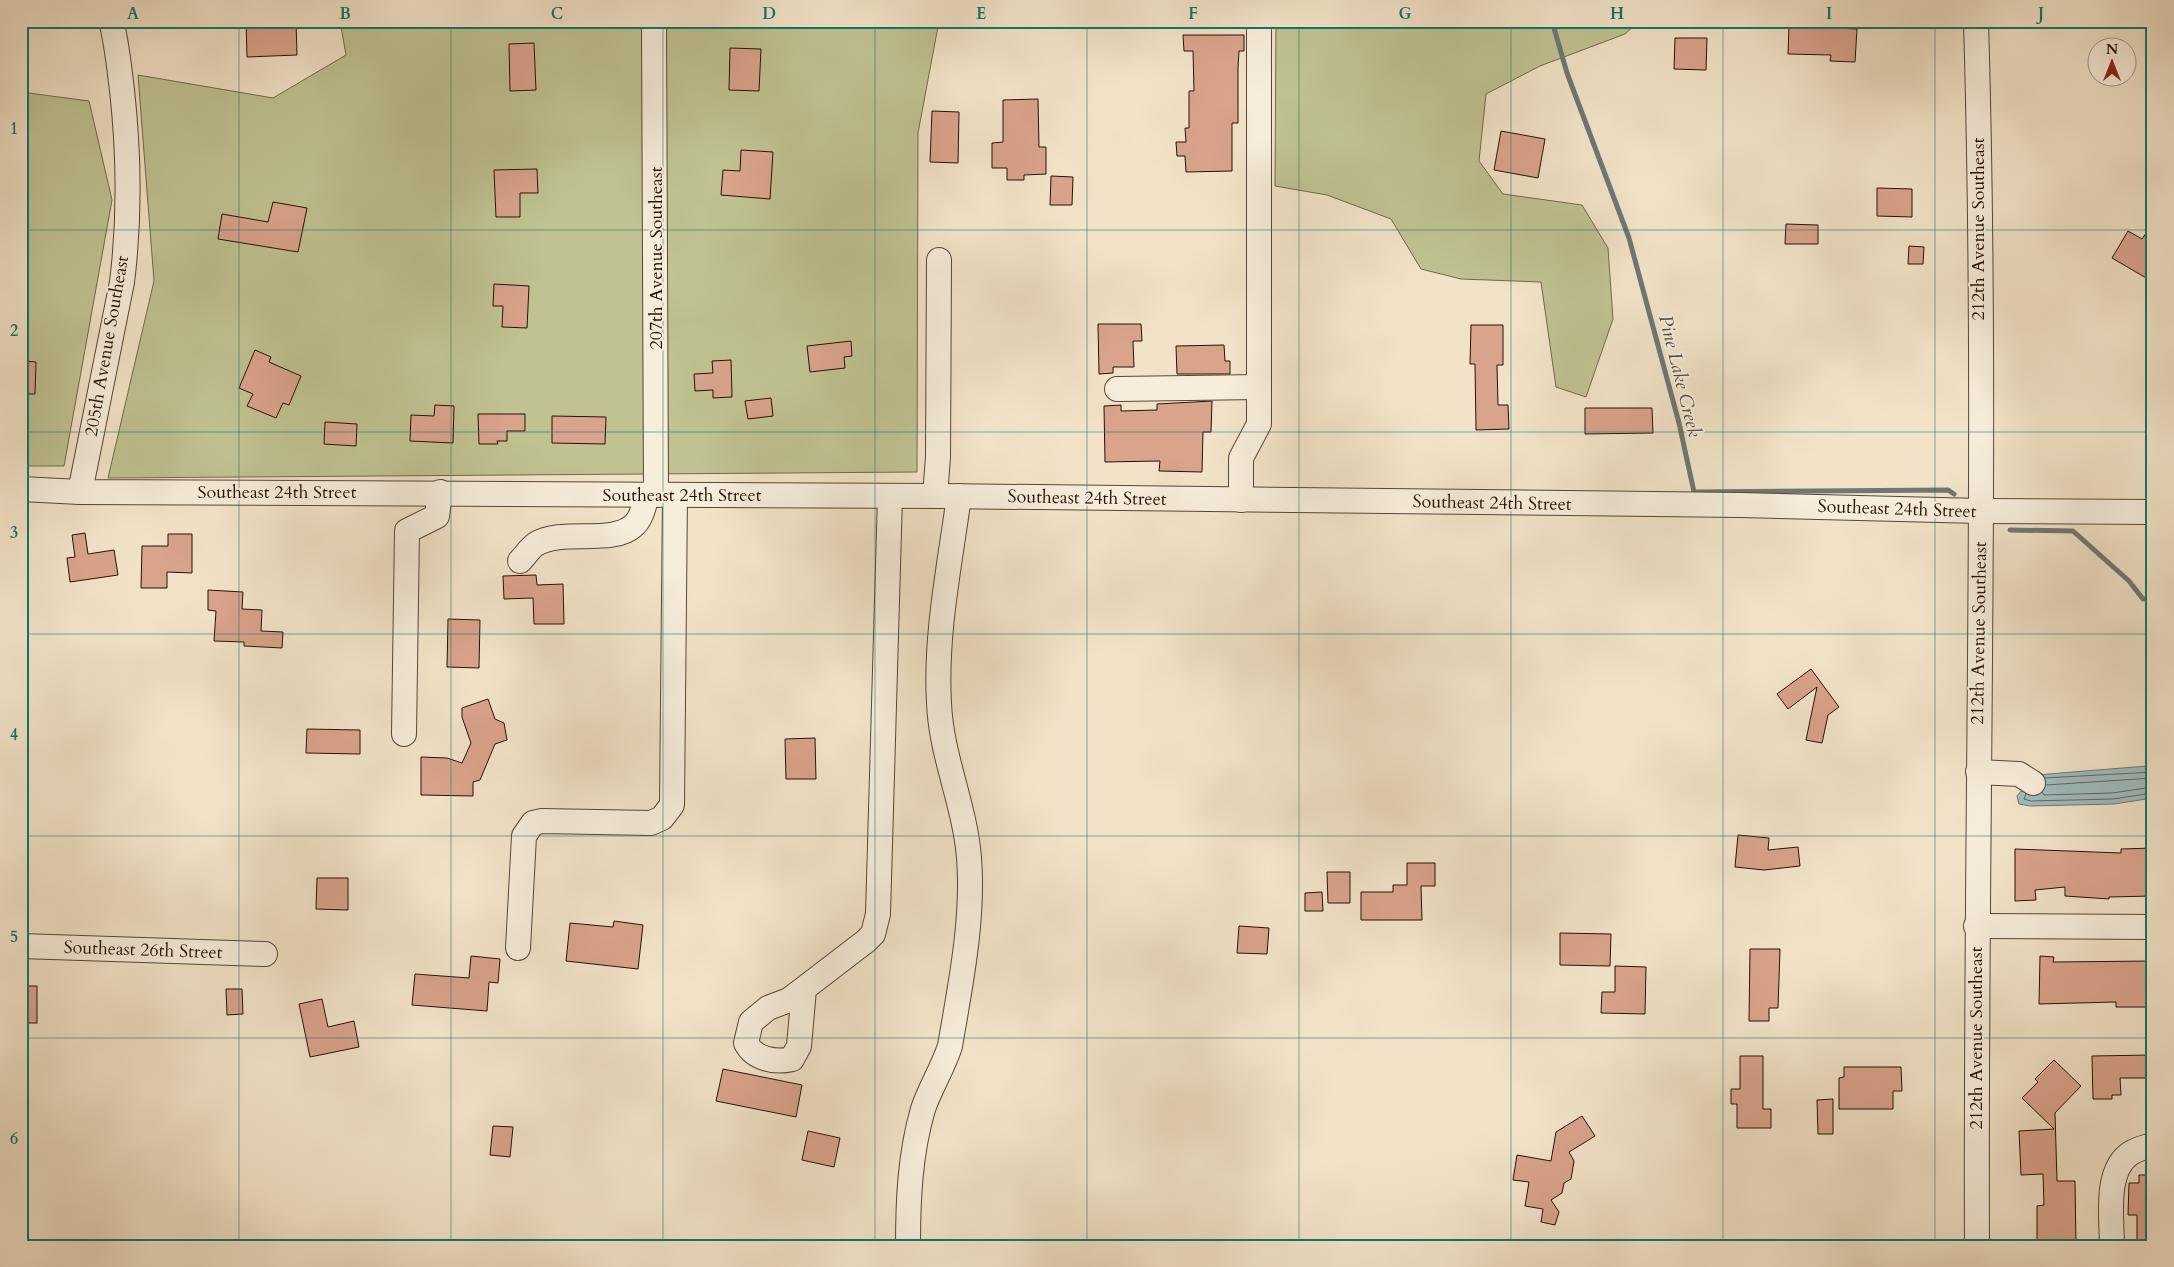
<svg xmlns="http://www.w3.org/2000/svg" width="2174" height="1267" font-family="Cardo,serif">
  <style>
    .green { fill: #c0c292; stroke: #726a4b }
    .water { fill: #9fbbc0; stroke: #6e7775 }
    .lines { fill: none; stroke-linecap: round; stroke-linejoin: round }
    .shore { stroke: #626662; stroke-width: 1 }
    .stream { stroke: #6e7775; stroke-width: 5 }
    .building { fill: #daa38c; stroke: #251204 }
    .minor-casing { stroke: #584635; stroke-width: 26 }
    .minor { stroke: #f7eddb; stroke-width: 24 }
    .grid { fill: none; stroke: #0f766e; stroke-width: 1; stroke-opacity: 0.55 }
    .labels { text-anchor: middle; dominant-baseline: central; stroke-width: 4; stroke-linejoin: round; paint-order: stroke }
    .street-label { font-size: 18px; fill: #251204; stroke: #f7eddb }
    .water-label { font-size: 19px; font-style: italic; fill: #504d46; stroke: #f7eddb }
    .neatline { fill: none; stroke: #0f766e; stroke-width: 2 }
    .grid-label { font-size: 16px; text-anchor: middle; font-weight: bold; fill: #0f766e }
  </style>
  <rect width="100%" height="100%" fill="#f2e3c8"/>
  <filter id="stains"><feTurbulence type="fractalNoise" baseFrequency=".004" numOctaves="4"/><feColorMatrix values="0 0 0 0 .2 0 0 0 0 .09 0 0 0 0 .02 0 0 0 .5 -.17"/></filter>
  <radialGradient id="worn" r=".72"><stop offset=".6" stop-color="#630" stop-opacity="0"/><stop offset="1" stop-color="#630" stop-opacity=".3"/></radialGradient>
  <g class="green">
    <path d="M340,21H939L918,133L917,472L108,478L154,281L138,75L273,98L346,55Z"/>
    <path d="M1276,21H1639L1625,34L1540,66L1486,94L1479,161L1503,194L1582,205L1608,248L1613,319L1586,397L1556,387L1541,282L1461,279L1421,269L1391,219L1327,195L1275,186Z"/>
    <path d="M21,92L89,101L112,200L64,466H21Z"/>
  </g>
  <path class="water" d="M2147,766L2153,768V798L2114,804L2030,806L2019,804L2017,796L2022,790L2031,787L2036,775Z"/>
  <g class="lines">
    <g class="shore">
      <path d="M2045,778L2153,772"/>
      <path d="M2046,785L2153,778"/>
      <path d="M2042,792L2044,795L2112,793L2153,787"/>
      <path d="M2026,794L2024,799L2031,801L2113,799L2153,793"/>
    </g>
    <g class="stream">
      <path d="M1552,21L1567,73L1629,238L1679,423L1694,492L1948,490L1954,494"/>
      <path d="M2010,530L2073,531L2129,581L2143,599L2153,598"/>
    </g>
  </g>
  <g class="building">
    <path d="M246,21H296L297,55L247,57Z"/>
    <path d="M1789,26L1857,29L1855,62L1830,61L1831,55L1788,54Z"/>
    <path d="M1183,35H1244V51H1239L1238,68V123H1232V171L1186,172L1185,156H1177L1176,142H1186L1185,128H1189V91H1194L1193,51H1184Z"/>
    <path d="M1675,38H1707L1706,70L1674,69Z"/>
    <path d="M534,43L536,90L510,91L509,44Z"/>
    <path d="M730,48L761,49L759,91L729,90Z"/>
    <path d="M1038,99L1039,147H1046V174L1024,175V180H1007V168H992V143L1003,142V100Z"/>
    <path d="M932,111L959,112L958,163L930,162Z"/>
    <path d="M1501,131L1545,139L1538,178L1494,170Z"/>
    <path d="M741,150L773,152L770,199L721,195L723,170L740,171Z"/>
    <path d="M537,169L538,193H520V217H496L494,170Z"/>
    <path d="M1051,176L1073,177L1072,205H1050Z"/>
    <path d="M1877,188L1912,189V217L1877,216Z"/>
    <path d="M273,202L307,208L298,252L218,239L222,214L268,222Z"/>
    <path d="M2153,223V282L2112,258L2128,231L2142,239Z"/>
    <path d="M1786,224L1818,225V244H1785Z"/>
    <path d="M1909,246L1924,247L1923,264H1908Z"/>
    <path d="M494,284L529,286L527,328L502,327L503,306H493Z"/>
    <path d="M1098,324H1141L1142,341H1133L1134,367H1113V373L1099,374Z"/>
    <path d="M1471,325H1503V365H1497L1498,405H1508L1509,429L1476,430L1475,364H1470Z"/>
    <path d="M851,341L852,356L844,357L845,368L810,372L807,346Z"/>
    <path d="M1224,345L1225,361H1230V374H1177L1176,346Z"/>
    <path d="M255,350L271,357L269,362L301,376L289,405L283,403L276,418L247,406L253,394L239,388Z"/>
    <path d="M731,360L732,397L713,398V390L695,391L694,374L713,373L712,361Z"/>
    <path d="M21,361L36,362L35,394H21Z"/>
    <path d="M771,398L773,416L748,419L745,401Z"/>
    <path d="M1212,401L1211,432H1203L1202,472L1159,471L1160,461L1105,462L1104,406L1121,405V411L1157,410V404Z"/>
    <path d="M435,405L454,406L453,443L410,441L411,415L434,416Z"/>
    <path d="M1585,408H1652L1653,433L1585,434Z"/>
    <path d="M478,414H525V431H507V441H497L498,444H479Z"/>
    <path d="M552,416L606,417L605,444L552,443Z"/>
    <path d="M325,422L357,424L356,446L324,444Z"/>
    <path d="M85,533L88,554L114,550L118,575L70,582L67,558L75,557L72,535Z"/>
    <path d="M168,534H192V573L167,572V588H141L142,546H168Z"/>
    <path d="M536,575L537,585L563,584L564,624H534L533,598L504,599L503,576Z"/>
    <path d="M208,590L243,592L242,609L262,610L261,631L283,632L282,648L244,646V642L214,641L216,611L208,610Z"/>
    <path d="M448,619L480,620L479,668L447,667Z"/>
    <path d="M1811,669L1839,707L1828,715L1822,743L1806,740L1817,687L1788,709L1777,694Z"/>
    <path d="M488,699L495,719L504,723L507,740L495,744L480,780L473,782V796L421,795V757L447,758L462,763L471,743L462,717V708Z"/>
    <path d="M307,729L360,730V754L306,753Z"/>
    <path d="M815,738L816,779H786L785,739Z"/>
    <path d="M1738,835L1769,838L1768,850L1798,847L1800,866L1764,870L1735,867Z"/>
    <path d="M2153,848V896L2109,897V899L2065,896V887L2035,890L2036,900L2015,901V849L2121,853V849Z"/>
    <path d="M1407,863H1435V886H1421L1422,920H1361V892H1393V885H1407Z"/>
    <path d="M1327,872H1350V903H1328Z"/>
    <path d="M317,878H348V910L316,909Z"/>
    <path d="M1322,892L1323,911H1305V893Z"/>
    <path d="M614,921L643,925L638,969L566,961L570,923L613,927Z"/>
    <path d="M1239,926L1269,928L1267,954L1237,953Z"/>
    <path d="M1560,933L1611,934L1610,966L1560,965Z"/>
    <path d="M1750,949H1780L1778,1008H1769V1021H1749Z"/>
    <path d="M471,956L500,959L498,983L489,982L487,1011L412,1005L415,974L469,978Z"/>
    <path d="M2040,956L2054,957L2053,962L2153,961V1007H2116V1002L2039,1004Z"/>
    <path d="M1615,966L1646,967L1645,1014L1601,1013L1602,992H1615Z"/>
    <rect x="21" y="986" width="16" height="37"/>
    <path d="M226,989H242L243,1014L227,1015Z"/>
    <path d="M322,999L328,1027L354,1021L359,1047L310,1057L299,1004Z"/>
    <path d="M2153,1055V1078H2120L2121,1095H2112V1099H2093L2092,1056Z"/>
    <path d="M1740,1056H1763V1109H1771V1128H1737V1104H1731V1089H1740Z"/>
    <path d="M2054,1060L2081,1086L2055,1113L2057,1181H2075L2076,1246H2037V1206L2044,1205L2043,1174L2021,1175L2019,1131L2054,1129L2022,1098L2038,1082L2035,1079Z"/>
    <path d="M1844,1067H1901L1902,1091H1893V1109H1839V1078L1844,1077Z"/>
    <path d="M723,1069L802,1085L796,1117L716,1101Z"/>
    <path d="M1833,1099V1134H1818L1817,1100Z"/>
    <path d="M1582,1116L1595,1136L1569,1152L1574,1161L1571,1179L1564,1183L1562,1193L1551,1200L1559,1212L1555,1225L1541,1222L1543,1209L1525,1206L1529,1182L1513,1180L1517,1155L1551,1161L1556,1132Z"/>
    <path d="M493,1126L513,1127L510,1157L490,1155Z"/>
    <path d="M808,1131L840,1138L834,1167L802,1160Z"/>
    <path d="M2139,1175H2153V1246H2137V1215H2128L2129,1183H2139Z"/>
  </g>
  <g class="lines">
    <defs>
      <g id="minor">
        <path d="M654,21L656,495"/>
        <path d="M1976,21C1988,429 1975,838 1977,1246"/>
        <path d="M1117,389L1259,387"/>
        <path d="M21,489L80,492L940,496L1741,505L1980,511L2153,512"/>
        <path d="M80,492L122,282C130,218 129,154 122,90C119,67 117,43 111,21"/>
        <path d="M935,496L938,457L939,260"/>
        <path d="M1241,500V458L1259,424V31"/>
        <path d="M520,561C525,556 530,548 536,544C563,528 612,545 633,526C642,519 644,505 647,495"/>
        <path d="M404,734L407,531L437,516L440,492"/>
        <path d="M1978,772L2019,774L2033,783"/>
        <path d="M1976,926L2153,927"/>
        <path d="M21,946L265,954"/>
        <path d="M518,948L524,836L533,823L542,821L651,823L662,818L672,805L675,495"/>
        <path d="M804,989L799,1046L792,1059C775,1063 754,1059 746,1043L751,1022L768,1008L789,1000L866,941L873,934L878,914L890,496"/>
        <path d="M908,1246C908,1199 910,1154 923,1109C930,1088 943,1068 950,1046C960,987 974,919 969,858C965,805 941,756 939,703C935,634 950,564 959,496"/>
        <path d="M2112,1246C2112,1219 2104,1170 2131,1153C2137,1149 2145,1147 2153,1145"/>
      </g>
    </defs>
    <use href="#minor" class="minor-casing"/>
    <use href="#minor" class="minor"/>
  </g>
  <path class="grid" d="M239,21V1246M451,21V1246M663,21V1246M875,21V1246M1087,21V1246M1299,21V1246M1511,21V1246M1723,21V1246M1935,21V1246M21,230H2153M21,432H2153M21,634H2153M21,836H2153M21,1038H2153"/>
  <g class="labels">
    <g class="street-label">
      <text transform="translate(1978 229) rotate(-90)">212th Avenue Southeast</text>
      <text transform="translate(656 258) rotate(-90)">207th Avenue Southeast</text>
      <text transform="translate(107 346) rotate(-80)">205th Avenue Southeast</text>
      <text x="277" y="492">Southeast 24th Street</text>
      <text x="682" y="495">Southeast 24th Street</text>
      <text transform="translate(1087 498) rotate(1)">Southeast 24th Street</text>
      <text transform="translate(1492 503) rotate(1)">Southeast 24th Street</text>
      <text transform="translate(1897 509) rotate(2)">Southeast 24th Street</text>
      <text transform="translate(1979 633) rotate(-89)">212th Avenue Southeast</text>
      <text transform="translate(143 950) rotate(2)">Southeast 26th Street</text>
      <text transform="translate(1976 1038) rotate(-90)">212th Avenue Southeast</text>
    </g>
    <g class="water-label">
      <text transform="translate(1680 376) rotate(76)">Pine Lake Creek</text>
    </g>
  </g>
  <rect width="2174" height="1267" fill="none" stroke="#f2e3c8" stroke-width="55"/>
  <g transform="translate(2112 62)"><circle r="24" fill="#f7eddb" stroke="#a39585"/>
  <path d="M0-4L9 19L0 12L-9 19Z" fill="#8f2418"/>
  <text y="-8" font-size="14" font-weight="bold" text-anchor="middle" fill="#251204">N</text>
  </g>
  <rect x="28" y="28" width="2118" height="1212" class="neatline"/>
  <g class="grid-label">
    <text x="133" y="19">A</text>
    <text x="345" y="19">B</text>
    <text x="557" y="19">C</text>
    <text x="769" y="19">D</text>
    <text x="981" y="19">E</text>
    <text x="1193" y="19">F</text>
    <text x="1405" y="19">G</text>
    <text x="1617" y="19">H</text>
    <text x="1829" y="19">I</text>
    <text x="2041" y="19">J</text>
    <text x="14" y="134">1</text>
    <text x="14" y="336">2</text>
    <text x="14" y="538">3</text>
    <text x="14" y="740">4</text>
    <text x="14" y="942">5</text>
    <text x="14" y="1144">6</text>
  </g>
  <rect width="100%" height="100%" filter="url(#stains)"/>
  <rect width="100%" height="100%" fill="url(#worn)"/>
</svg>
